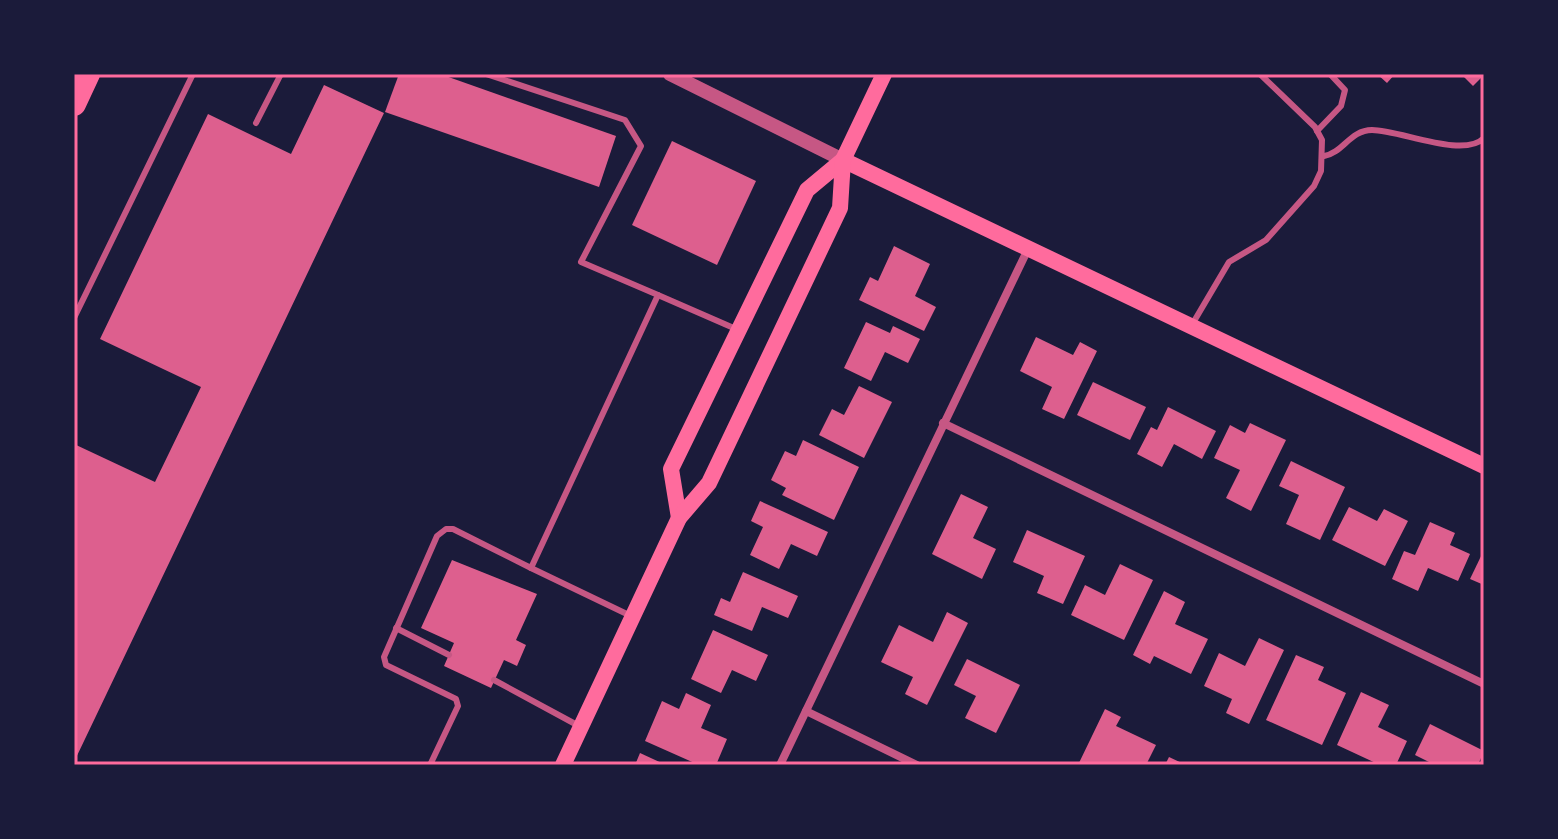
<svg xmlns="http://www.w3.org/2000/svg" width="1558" height="839" font-family="'IBM Plex Sans',sans-serif">
  <style>
    .building { fill: #dd5f8e }
    .lines { fill: none; stroke-linecap: round; stroke-linejoin: round }
    .service { stroke: #c65784; stroke-width: 6 }
    .minor { stroke: #c65784; stroke-width: 8 }
    .tertiary { stroke: #c65784; stroke-width: 14 }
    .secondary { stroke: #ff6b9d; stroke-width: 16 }
    .motorway { stroke: #ff6b9d; stroke-width: 24 }
    .neatline { fill: none; stroke: #ff6b9d; stroke-width: 3 }
  </style>
  <rect width="100%" height="100%" fill="#1b1b3a"/>
  <g class="building">
    <path d="M399,74H440L616,136L599,187L385,112Z"/>
    <path d="M1377,74H1395L1387,83Z"/>
    <path d="M1461,74H1484V75L1473,86Z"/>
    <path d="M324,85L384,113L74,762V444L155,482L201,387L100,339L208,114L291,154Z"/>
    <path d="M672,141L756,181L717,265L632,225Z"/>
    <path d="M894,246L930,264L915,296L936,307L924,331L859,300L870,277L878,281Z"/>
    <path d="M866,322L890,333L893,326L920,339L908,363L885,352L871,381L844,368Z"/>
    <path d="M1036,337L1073,355L1080,342L1097,351L1064,419L1042,409L1052,387L1020,371Z"/>
    <path d="M1093,382L1146,407L1130,440L1077,415Z"/>
    <path d="M859,386L892,402L864,458L819,435L832,409L844,415Z"/>
    <path d="M1168,407L1216,431L1202,459L1174,444L1162,467L1137,454L1151,427L1157,430Z"/>
    <path d="M1250,423L1286,440L1251,511L1226,498L1240,470L1214,458L1230,425L1245,433Z"/>
    <path d="M803,440L859,467L834,520L782,495L786,488L771,480L785,451L796,456Z"/>
    <path d="M1291,461L1345,487L1320,540L1286,524L1299,495L1279,486Z"/>
    <path d="M961,494L988,507L973,538L996,549L982,579L932,554Z"/>
    <path d="M760,501L828,532L817,556L791,544L779,569L750,555L763,527L751,521Z"/>
    <path d="M1349,507L1377,521L1384,509L1408,521L1385,566L1332,540Z"/>
    <path d="M1430,522L1455,533L1450,545L1470,554L1458,581L1428,568L1418,591L1392,579L1404,551L1415,555Z"/>
    <path d="M1027,530L1085,556L1063,604L1037,593L1044,576L1013,562Z"/>
    <path d="M1484,550V585L1470,579Z"/>
    <path d="M452,560L537,594L516,640L526,645L517,666L504,660L491,688L444,666L454,643L421,628Z"/>
    <path d="M1120,564L1153,580L1124,640L1071,615L1085,585L1105,595Z"/>
    <path d="M743,572L798,596L788,618L762,607L752,631L714,615L721,598L730,602Z"/>
    <path d="M1164,591L1185,602L1175,624L1208,639L1191,674L1154,656L1150,664L1133,655Z"/>
    <path d="M947,612L968,623L927,705L905,694L913,677L881,662L899,625L933,642Z"/>
    <path d="M713,630L768,655L756,681L732,670L721,693L691,679Z"/>
    <path d="M1259,638L1284,650L1249,724L1226,713L1232,699L1204,686L1219,653L1245,666Z"/>
    <path d="M1296,655L1324,667L1318,680L1346,693L1322,745L1266,720Z"/>
    <path d="M967,659L1020,685L996,733L965,718L976,696L954,685Z"/>
    <path d="M1361,692L1389,705L1378,727L1407,741L1396,765H1380L1337,745Z"/>
    <path d="M686,693L711,705L701,728L727,739L716,765H699L645,741L662,701L679,709Z"/>
    <path d="M1105,709L1121,717L1116,726L1156,745L1146,765H1078Z"/>
    <path d="M1430,724L1484,751L1478,765H1435L1415,755Z"/>
    <path d="M640,753L666,765H635Z"/>
    <path d="M1169,757L1186,765H1165Z"/>
  </g>
  <g class="lines">
    <g class="service">
      <path d="M256,123L281,74"/>
      <path d="M1317,131L1341,106L1345,90L1330,74"/>
      <path d="M1324,156C1343,153 1350,130 1372,130C1400,130 1463,159 1484,138"/>
      <path d="M658,295L736,329"/>
      <path d="M74,318L193,74"/>
      <path d="M1193,323L1229,262L1266,240L1314,186L1321,171L1322,140L1315,127L1260,74"/>
      <path d="M531,568L631,616"/>
      <path d="M396,628L449,655"/>
      <path d="M494,680L579,726"/>
      <path d="M430,765L458,706L456,699L386,665L384,657L437,536L446,529H453L531,568L658,295L581,262L641,146L625,120L486,74"/>
    </g>
    <g class="minor">
      <path d="M943,423L1484,684"/>
      <path d="M806,711L917,765"/>
      <path d="M780,765L1028,249"/>
    </g>
    <path class="tertiary" d="M670,74L843,160"/>
    <g class="secondary">
      <path d="M843,160L1484,466"/>
      <path d="M679,518L671,469L807,190L843,160"/>
      <path d="M563,765L679,518L709,483L840,208L843,160L884,74"/>
    </g>
    <path class="motorway" d="M74,104L88,74"/>
  </g>
  <rect width="1558" height="839" fill="none" stroke="#1b1b3a" stroke-width="152"/>
  <rect x="76" y="76" width="1406" height="687" class="neatline"/>
</svg>
